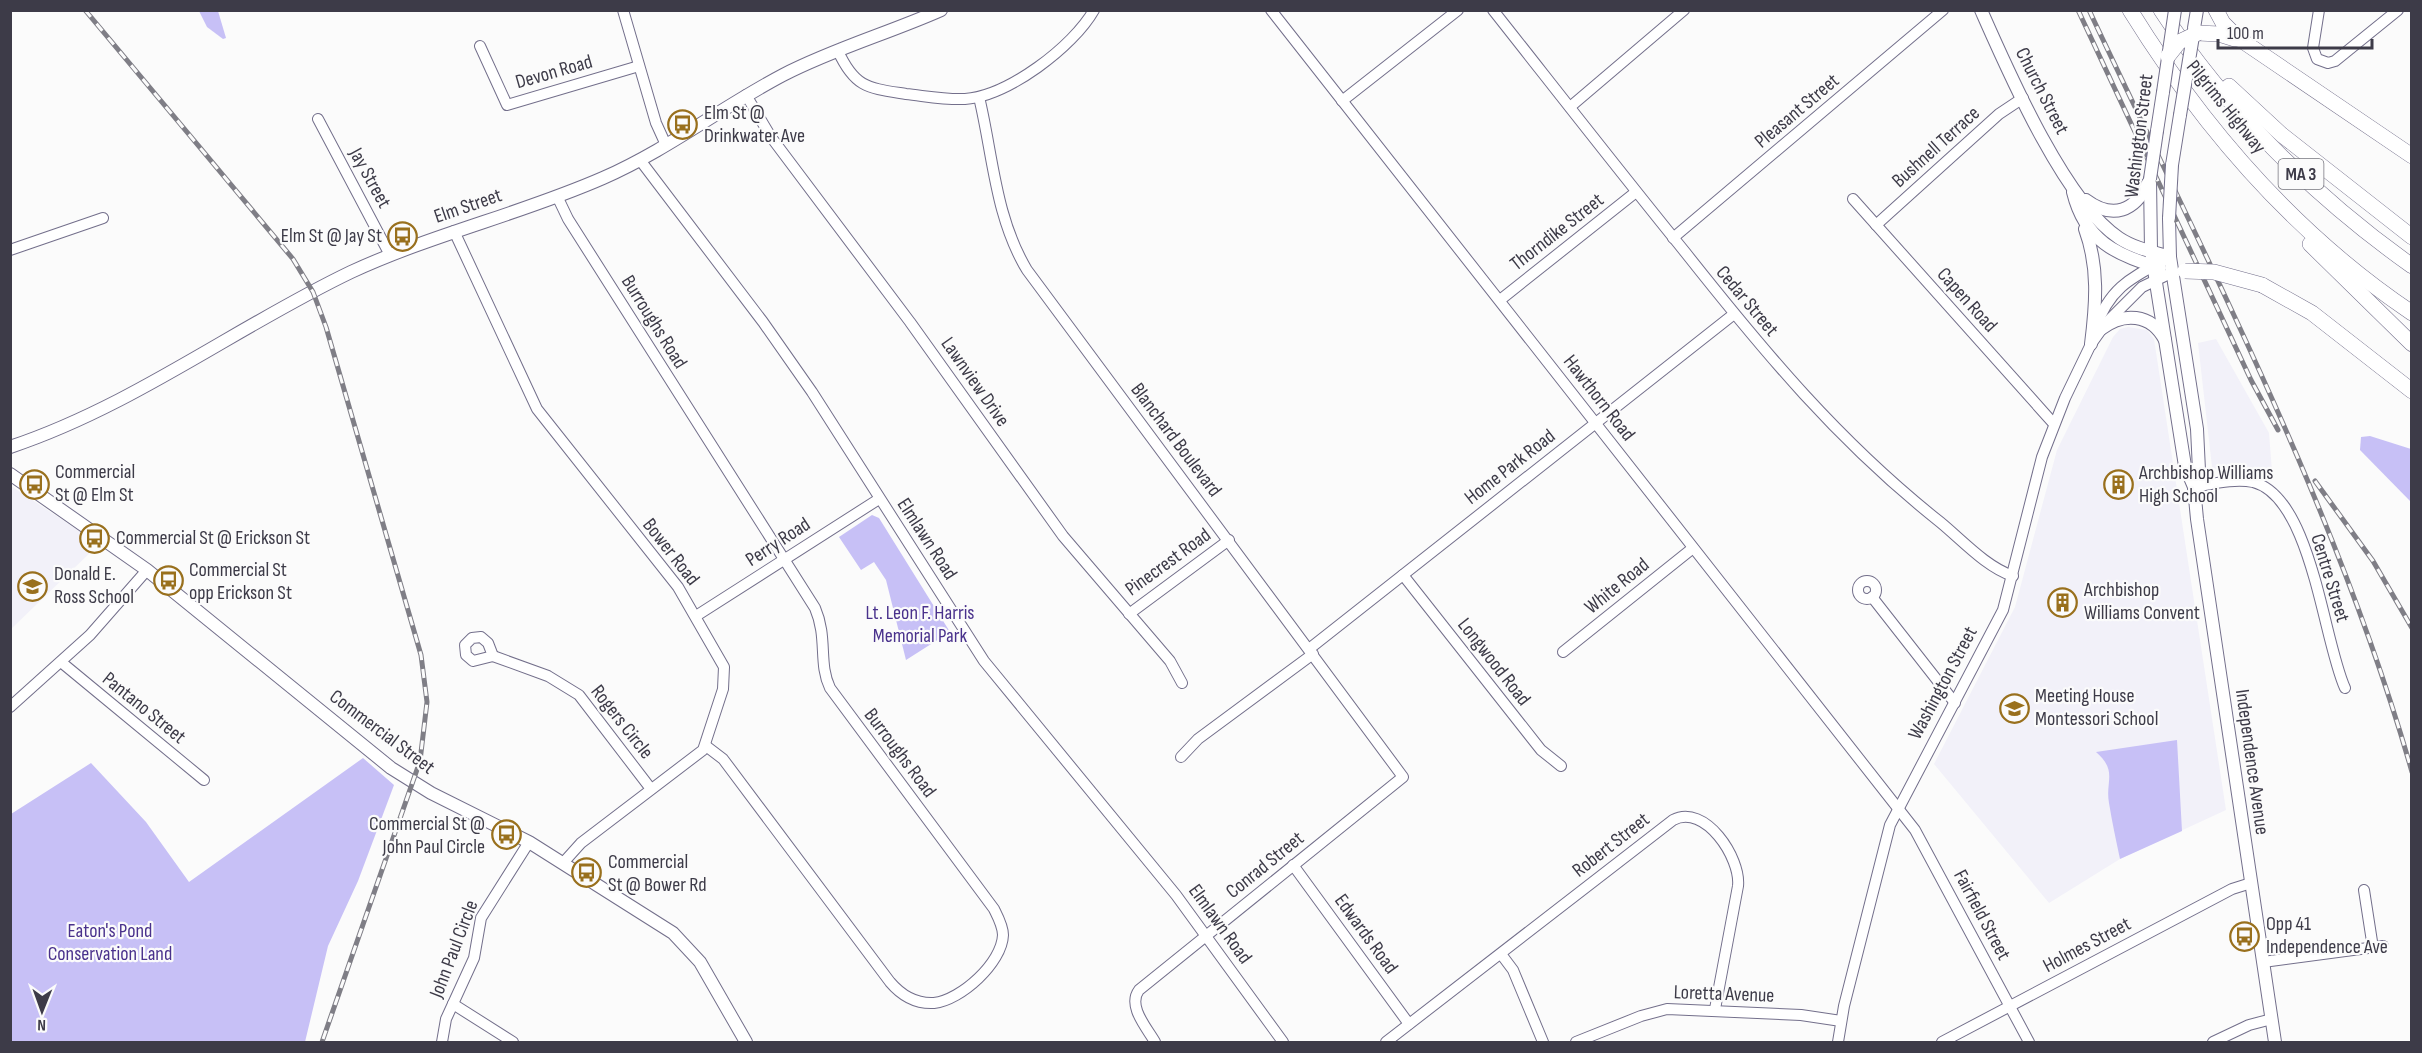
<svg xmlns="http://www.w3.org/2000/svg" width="2422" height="1053" font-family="'Sofia Sans Condensed',sans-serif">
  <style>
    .built { fill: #f2f1f9 }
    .green { fill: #c7c0f6 }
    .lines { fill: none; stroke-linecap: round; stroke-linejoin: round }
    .minor-casing { stroke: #736f8b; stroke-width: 12 }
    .major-casing { stroke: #736f8b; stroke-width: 14 }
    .highway-casing { stroke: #736f8b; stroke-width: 16 }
    .minor { stroke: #fff; stroke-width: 10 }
    .major { stroke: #fff; stroke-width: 12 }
    .highway { stroke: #fff; stroke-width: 15 }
    .rail-casing { stroke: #7f7e86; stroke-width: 5 }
    .rail { stroke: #fbfbfb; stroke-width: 3; stroke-dasharray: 9; stroke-linecap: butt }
    .major-bridge-casing { stroke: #736f8b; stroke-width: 14; stroke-linecap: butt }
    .highway-bridge-casing { stroke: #736f8b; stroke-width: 16; stroke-linecap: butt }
    .major-bridge { stroke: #fff; stroke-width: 12 }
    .highway-bridge { stroke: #fff; stroke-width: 15 }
    .labels { text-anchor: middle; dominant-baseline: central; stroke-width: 4.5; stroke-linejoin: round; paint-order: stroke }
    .shield { fill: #fbfbfb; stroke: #76757e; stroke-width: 1.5 }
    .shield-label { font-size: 18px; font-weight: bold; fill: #3d3b48 }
    .street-label { font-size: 20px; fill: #3d3b48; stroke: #fbfbfb }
    .poi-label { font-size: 20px; fill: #3d3b48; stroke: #fbfbfb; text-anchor: start }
    .park-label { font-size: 20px; fill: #49318c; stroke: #fbfbfb }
  </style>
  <rect width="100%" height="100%" fill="#fbfbfb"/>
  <g class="built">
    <path d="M2128,327L2147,330L2154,339L2226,810L2120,859L2049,903L1934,764L2015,607L2057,450L2113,337L2120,329Z"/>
    <path d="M2216,339L2269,433L2272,471L2228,475L2212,467L2198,343Z"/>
    <path d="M11,486L99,544L11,629Z"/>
  </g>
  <g class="green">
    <path d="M199,11H218L226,38L223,39L207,27Z"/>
    <path d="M2370,436L2411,449V502L2360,450L2361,437Z"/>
    <path d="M872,515L879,518L950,632L906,660L886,580L874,562L861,570L839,537Z"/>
    <path d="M2177,740L2182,831L2120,859C2116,840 2112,822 2109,803C2105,781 2118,771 2096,752Z"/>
    <path d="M363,758L394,785L358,881L328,946L305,1042H11V814L91,763L146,822L189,882Z"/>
  </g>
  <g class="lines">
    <defs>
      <g id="minor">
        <path d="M623,10L656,123L666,145"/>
        <path d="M1271,10L1915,830L2029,1042"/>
        <path d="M1493,10C1557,91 1620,172 1685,252C1765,353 1839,442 1940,522C1962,540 1986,567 2013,576"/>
        <path d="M2319,10L2313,48L2317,59L2328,63L2335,61L2398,10"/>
        <path d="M480,46L507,105L639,66"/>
        <path d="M838,51C855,88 868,88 906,94C925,96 945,100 965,99C1008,96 1073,47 1094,10"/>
        <path d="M746,95L771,137L910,322L1063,536L1170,661L1182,683"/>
        <path d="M979,97C993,155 995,217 1027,270L1403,777L1139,990C1127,1006 1147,1028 1155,1042"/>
        <path d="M1342,101L1458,10"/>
        <path d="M1570,107L1684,10"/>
        <path d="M318,119L390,255"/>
        <path d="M640,160L763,322L812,392L984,661L1176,895L1283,1042"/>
        <path d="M557,196L568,219L815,608C828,638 818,663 830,688L994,909C998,917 1003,926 1003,935C1002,963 961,1000 934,1003C916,1004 901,995 890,982L723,759L706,746"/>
        <path d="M1853,199L2054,424"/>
        <path d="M1876,225L1999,114L2023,98"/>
        <path d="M454,231L537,409L678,587L724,667L723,689L703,750L581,843L563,863"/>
        <path d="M1673,238L1943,10"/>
        <path d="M10,250L103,218"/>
        <path d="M1500,300L1636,192"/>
        <path d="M2095,329C2110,286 2133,277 2170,257"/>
        <path d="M2194,487C2212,484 2235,478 2253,482C2312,497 2323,640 2345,688"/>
        <path d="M1403,575L1541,750L1561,766"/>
        <circle cx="1867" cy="590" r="9"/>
        <path d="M1872,597L1955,703"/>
        <path d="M1129,614L1229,540"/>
        <path d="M696,616L879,499"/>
        <path d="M481,637L488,643L493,656L473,661L466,655L465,645L472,638Z"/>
        <path d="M1309,649L1734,314"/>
        <path d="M1563,652L1693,548"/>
        <path d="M493,656L548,676L579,695L651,789"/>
        <path d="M61,662L204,780"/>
        <path d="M10,707L90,635L147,570"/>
        <path d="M1181,757L1198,739L1313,654"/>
        <path d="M1293,865L1409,1024"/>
        <path d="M2364,890L2373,948"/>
        <path d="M1501,954L1513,970L1543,1042"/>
        <path d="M2263,962L2383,946"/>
        <path d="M453,1004L513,1042"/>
        <path d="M442,1042L446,1019L474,958L481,918L529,842"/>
        <path d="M1386,1042L1673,820C1705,803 1741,858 1738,886L1715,1009"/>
        <path d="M1576,1042L1641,1016L1667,1009L1801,1015L1841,1021"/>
        <path d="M1838,1042L1844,1006L1890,825L2003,610L2042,457L2065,398L2091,344L2106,323L2142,287L2173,272"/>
        <path d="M1942,1042L2232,889L2251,883"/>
        <path d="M2213,1042L2249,1025L2272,1019"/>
      </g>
      <g id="major">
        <path d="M1981,10C2008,71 2065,203 2119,238C2134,248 2153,252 2170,257"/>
        <path d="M2194,28L2197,10"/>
        <path d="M2157,131L2163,92"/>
        <path d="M2172,165L2180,115"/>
        <path d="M2150,179L2151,251L2185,466L2194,487"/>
        <path d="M2073,192C2085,241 2116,255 2160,268"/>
        <path d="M2086,200C2113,220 2135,211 2148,183"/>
        <path d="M2169,218L2170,257L2197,429L2199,470L2194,487L2197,519L2275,1042"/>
        <path d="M2085,229C2099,267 2096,304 2091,344"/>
        <path d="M2101,329C2123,312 2151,313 2165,340"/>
        <path d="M10,447C133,406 236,327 351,272C433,234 521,214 603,178C667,150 722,107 783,75C833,49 889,33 941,10"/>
        <path d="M10,474L147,570L391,768L431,793L529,842L673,933L700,962L746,1042"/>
      </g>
      <g id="highway">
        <path d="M2130,10C2203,128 2296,235 2412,313"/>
        <path d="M2161,10C2226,110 2315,197 2412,266"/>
        <path d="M2216,10L2223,23L2238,38L2412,156"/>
        <path d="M2198,33L2219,34L2235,39"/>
        <path d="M2229,86L2282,135L2412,237"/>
        <path d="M2310,244L2412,344"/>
        <path d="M2262,285L2312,313L2412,391"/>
      </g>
    </defs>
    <use href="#minor" class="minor-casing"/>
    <use href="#major" class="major-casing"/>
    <use href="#highway" class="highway-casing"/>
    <use href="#minor" class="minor"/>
    <use href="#major" class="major"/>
    <use href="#highway" class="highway"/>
    <defs>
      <g id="rail">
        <path d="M85,10L293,259L313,292L326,327L421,655L427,702L420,761L322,1042"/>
        <path d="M2078,10L2251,380L2278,430"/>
        <path d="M2089,10C2206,260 2336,506 2412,772"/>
        <path d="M2315,481L2373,561L2412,628"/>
      </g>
    </defs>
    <use href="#rail" class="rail-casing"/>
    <use href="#rail" class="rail"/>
    <defs>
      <g id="major-bridge">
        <path d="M2163,92L2175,10"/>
        <path d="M2180,115L2194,30"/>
        <path d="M2150,179L2157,131"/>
        <path d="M2169,218L2172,165"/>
      </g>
      <g id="highway-bridge">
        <path d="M2168,56L2179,42L2198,33"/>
        <path d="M2185,271L2214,272L2262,285"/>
      </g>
    </defs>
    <use href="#major-bridge" class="major-bridge-casing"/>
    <use href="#highway-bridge" class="highway-bridge-casing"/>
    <use href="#major-bridge" class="major-bridge"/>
    <use href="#highway-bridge" class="highway-bridge"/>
  </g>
  <defs>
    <symbol id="bus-ring" viewBox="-11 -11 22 22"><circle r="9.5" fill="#fbfbfb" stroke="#99701d" stroke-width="1.5"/><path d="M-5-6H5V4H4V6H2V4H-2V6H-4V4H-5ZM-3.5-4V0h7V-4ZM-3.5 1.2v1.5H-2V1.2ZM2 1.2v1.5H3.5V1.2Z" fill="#99701d"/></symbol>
    <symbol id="building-ring" viewBox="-11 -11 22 22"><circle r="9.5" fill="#fbfbfb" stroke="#99701d" stroke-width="1.5"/><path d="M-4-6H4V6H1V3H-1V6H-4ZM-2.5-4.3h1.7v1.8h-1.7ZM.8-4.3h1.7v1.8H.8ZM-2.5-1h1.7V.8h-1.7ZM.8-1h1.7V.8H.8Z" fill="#99701d"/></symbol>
    <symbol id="school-ring" viewBox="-11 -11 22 22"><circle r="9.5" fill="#fbfbfb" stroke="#99701d" stroke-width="1.5"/><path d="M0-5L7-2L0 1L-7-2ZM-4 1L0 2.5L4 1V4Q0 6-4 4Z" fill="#99701d"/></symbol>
  </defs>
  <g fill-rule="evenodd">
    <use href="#bus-ring" x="666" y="108" width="33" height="33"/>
    <use href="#bus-ring" x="386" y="220" width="33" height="33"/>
    <use href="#bus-ring" x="18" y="468" width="33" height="33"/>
    <use href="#building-ring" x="2102" y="468" width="33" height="33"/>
    <use href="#bus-ring" x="78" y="522" width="33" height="33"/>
    <use href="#bus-ring" x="152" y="564" width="33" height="33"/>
    <use href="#school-ring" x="16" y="570" width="33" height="33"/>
    <use href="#building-ring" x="2046" y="586" width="33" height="33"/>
    <use href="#school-ring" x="1998" y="692" width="33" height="33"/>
    <use href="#bus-ring" x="490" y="818" width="33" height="33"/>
    <use href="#bus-ring" x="570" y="856" width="33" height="33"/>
    <use href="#bus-ring" x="2228" y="920" width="33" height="33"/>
  </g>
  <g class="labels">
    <rect class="shield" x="2278.5" y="159" width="45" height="30" rx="4.5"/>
    <g class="shield-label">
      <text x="2301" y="174">MA 3</text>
    </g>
    <g class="street-label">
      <text transform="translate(554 72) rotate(-16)">Devon Road</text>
      <text transform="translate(2042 91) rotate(63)">Church Street</text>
      <text transform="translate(2226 107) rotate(51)">Pilgrims Highway</text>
      <text transform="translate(1797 111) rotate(-40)">Pleasant Street</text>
      <text transform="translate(2139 136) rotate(-83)">Washington Street</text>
      <text transform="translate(1936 147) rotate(-42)">Bushnell Terrace</text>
      <text transform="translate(370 178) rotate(61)">Jay Street</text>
      <text transform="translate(468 206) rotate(-19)">Elm Street</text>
      <text transform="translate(1557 232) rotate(-38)">Thorndike Street</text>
      <text transform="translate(1967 300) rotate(48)">Capen Road</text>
      <text transform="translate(1747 301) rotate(50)">Cedar Street</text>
      <text transform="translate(654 322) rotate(58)">Burroughs Road</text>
      <text transform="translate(975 382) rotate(55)">Lawnview Drive</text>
      <text transform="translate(1599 398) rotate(52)">Hawthorn Road</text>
      <text transform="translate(1176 440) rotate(53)">Blanchard Boulevard</text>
      <text transform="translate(1510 467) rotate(-38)">Home Park Road</text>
      <text transform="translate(927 539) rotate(57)">Elmlawn Road</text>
      <text transform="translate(778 542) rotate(-33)">Perry Road</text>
      <text transform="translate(671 552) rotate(52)">Bower Road</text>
      <text transform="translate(1168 562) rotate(-36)">Pinecrest Road</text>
      <text transform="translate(2330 578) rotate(73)">Centre Street</text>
      <text transform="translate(1617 586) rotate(-39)">White Road</text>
      <text transform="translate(1494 662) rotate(52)">Longwood Road</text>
      <text transform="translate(1943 683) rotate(-62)">Washington Street</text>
      <text transform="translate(144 708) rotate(39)">Pantano Street</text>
      <text transform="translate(622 722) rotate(52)">Rogers Circle</text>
      <text transform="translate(382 732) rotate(37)">Commercial Street</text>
      <text transform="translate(900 753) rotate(53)">Burroughs Road</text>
      <text transform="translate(2252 762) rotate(82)">Independence Avenue</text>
      <text transform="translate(1611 845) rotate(-38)">Robert Street</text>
      <text transform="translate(1265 865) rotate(-39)">Conrad Street</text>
      <text transform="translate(1982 915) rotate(62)">Fairfield Street</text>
      <text transform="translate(1220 924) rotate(54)">Elmlawn Road</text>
      <text transform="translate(1366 934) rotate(54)">Edwards Road</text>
      <text transform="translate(2087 945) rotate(-28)">Holmes Street</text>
      <text transform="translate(454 949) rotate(-69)">John Paul Circle</text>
      <text transform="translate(1724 994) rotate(2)">Loretta Avenue</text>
    </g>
    <g class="poi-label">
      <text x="704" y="113">Elm St @<tspan x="704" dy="23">Drinkwater Ave</tspan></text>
      <text x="382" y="236" text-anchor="end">Elm St @ Jay St</text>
      <text x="55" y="472">Commercial<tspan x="55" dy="23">St @ Elm St</tspan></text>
      <text x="2139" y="473">Archbishop Williams<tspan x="2139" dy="23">High School</tspan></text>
      <text x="116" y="538">Commercial St @ Erickson St</text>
      <text x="189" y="570">Commercial St<tspan x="189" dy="23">opp Erickson St</tspan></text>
      <text x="54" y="574">Donald E.<tspan x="54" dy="23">Ross School</tspan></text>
      <text x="2084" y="590">Archbishop<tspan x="2084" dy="23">Williams Convent</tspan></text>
      <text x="2035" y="696">Meeting House<tspan x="2035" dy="23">Montessori School</tspan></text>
      <text x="485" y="824" text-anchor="end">Commercial St @<tspan x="485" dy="23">John Paul Circle</tspan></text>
      <text x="608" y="862">Commercial<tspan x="608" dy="23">St @ Bower Rd</tspan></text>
      <text x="2266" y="924">Opp 41<tspan x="2266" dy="23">Independence Ave</tspan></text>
    </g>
    <g class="park-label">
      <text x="920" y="613">Lt. Leon F. Harris<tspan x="920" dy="23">Memorial Park</tspan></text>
      <text x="110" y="931">Eaton's Pond<tspan x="110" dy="23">Conservation Land</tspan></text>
    </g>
  </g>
  <rect width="2422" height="1053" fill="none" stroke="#3d3b48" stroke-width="24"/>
  <g transform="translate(42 1011) rotate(181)" stroke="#fbfbfb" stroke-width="4.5" paint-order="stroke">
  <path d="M0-4.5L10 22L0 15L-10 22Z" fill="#3d3b48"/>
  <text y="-9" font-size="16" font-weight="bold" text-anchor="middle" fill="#3d3b48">N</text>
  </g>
  <path d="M2218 39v9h154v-9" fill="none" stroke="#3d3b48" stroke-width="3"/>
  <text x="2227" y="39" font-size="18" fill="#3d3b48" stroke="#fbfbfb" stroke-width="4.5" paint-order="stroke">100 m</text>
</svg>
